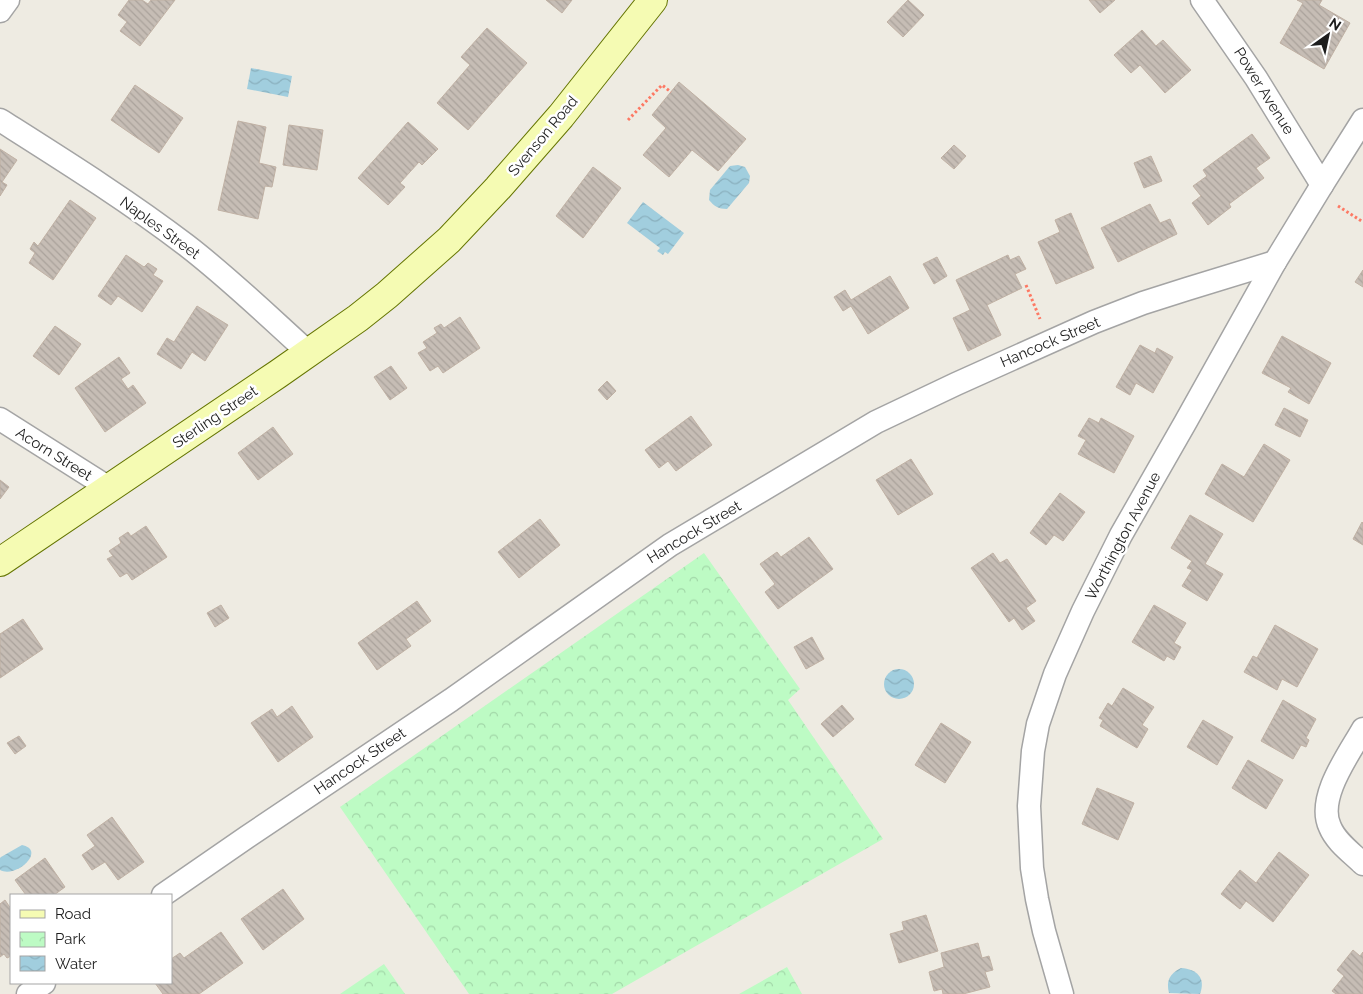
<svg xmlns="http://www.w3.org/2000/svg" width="1363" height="994" font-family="Raleway,sans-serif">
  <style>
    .park { fill: url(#park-crowns) }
    .water { fill: url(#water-waves) }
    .building { fill: url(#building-back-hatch); stroke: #c0b1a4 }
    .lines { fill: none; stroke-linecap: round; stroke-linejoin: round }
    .street-casing { stroke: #a4a4a4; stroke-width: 25 }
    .secondary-casing { stroke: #657502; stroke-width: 30 }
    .path { stroke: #fd7964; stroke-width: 3; stroke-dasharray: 2.5 2.5; stroke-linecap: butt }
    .street { stroke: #fff; stroke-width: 22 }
    .secondary { stroke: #f5fbb3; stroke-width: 28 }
    .labels { text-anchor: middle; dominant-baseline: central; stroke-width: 5; stroke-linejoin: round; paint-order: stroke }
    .street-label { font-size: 15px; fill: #1d1d1d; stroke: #fff }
  </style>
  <defs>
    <pattern id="park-crowns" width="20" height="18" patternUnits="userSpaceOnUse" patternTransform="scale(1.25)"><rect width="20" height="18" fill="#bdfbc4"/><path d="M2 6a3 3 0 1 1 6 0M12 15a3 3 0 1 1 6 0" fill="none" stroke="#a2d7a8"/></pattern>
    <pattern id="water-waves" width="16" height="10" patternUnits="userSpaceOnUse" patternTransform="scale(1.25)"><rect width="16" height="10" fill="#a1cede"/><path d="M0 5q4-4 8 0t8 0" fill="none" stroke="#8ab0be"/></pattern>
    <pattern id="building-back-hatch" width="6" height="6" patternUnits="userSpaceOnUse" patternTransform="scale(1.25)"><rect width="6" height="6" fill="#c6bdb5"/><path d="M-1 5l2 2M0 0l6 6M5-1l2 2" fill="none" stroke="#aaa29b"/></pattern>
  </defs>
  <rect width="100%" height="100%" fill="#eeebe2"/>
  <g class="park">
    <path d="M704,553L800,689L788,700L883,839L612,994H469L340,807Z"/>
    <path d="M384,964L405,994H340Z"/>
    <path d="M787,967L802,994H739Z"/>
  </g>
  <g class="water">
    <path d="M251,68L292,76L288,97L247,89Z"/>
    <path d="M738,165L745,167L750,176L749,183L727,209C718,209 714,206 709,200L710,190L730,166Z"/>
    <path d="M643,202L684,233L668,254L665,252L663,255L657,251L660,248L627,223Z"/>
    <circle cx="899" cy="684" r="15"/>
    <path d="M22,845C47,850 16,879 0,870V858L1,857Z"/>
    <path d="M1181,968C1197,969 1206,978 1200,994L1169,993C1166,981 1169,974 1181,968Z"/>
  </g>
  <g class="building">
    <path d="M129,0H142L148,4L151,0H175L140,46L120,31L127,22L118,15Z"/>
    <path d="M546,0H572L562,13Z"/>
    <path d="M908,0L924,15L903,37L887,22Z"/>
    <path d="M1089,0H1115L1100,13Z"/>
    <path d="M1297,0H1322L1319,5L1350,23L1324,69L1280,43L1303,3Z"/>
    <path d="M487,28L527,63L468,130L437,103L470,65L461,57Z"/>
    <path d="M1142,30L1156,46L1163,40L1191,70L1165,93L1140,65L1131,73L1114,55Z"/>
    <path d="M679,82L746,139L718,171L692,150L669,177L643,155L666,128L652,115Z"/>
    <path d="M135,85L183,118L159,153L111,120Z"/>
    <path d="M238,121L266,127L259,163L276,167L272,187L265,186L258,219L218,210Z"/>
    <path d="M408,122L438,149L422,165L419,162L400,183L405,187L388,205L358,178Z"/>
    <path d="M289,125L323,130L317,170L283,165Z"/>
    <path d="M1252,134L1270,158L1256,168L1264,178L1229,204L1231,207L1208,225L1192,203L1201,196L1193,186L1207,176L1203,170Z"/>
    <path d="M954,145L966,156L954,169L941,158Z"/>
    <path d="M0,149L17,160L2,182L7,185L0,196Z"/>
    <path d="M1151,156L1162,181L1144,188L1134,163Z"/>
    <path d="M593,167L621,188L583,238L556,216Z"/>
    <path d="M70,200L96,218L53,280L29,263L35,253L30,249L34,242L38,246Z"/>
    <path d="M1150,204L1160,223L1170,219L1177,234L1118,262L1101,228Z"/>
    <path d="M1071,213L1094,268L1056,284L1038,242L1060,232L1055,220Z"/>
    <path d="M126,255L144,267L148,263L157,269L153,275L163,281L142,312L118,296L111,305L98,296Z"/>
    <path d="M1008,255L1010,260L1019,256L1026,269L1015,274L1022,288L987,305L1001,335L968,351L953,318L970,310L956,280Z"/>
    <path d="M937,257L947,276L934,284L923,264Z"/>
    <path d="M1363,270V287L1355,282Z"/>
    <path d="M890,276L909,308L868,334L851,306L843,311L834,297L845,290L851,300Z"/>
    <path d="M197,306L228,325L205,361L192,352L181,369L157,354L167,338L174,342Z"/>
    <path d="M460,317L480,348L443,373L438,366L430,371L418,353L427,348L423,342L437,333L434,328L441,324L444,328Z"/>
    <path d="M55,326L81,344L59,375L33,356Z"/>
    <path d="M1282,336L1331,363L1309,404L1288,392L1291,388L1262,373Z"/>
    <path d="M1140,345L1155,353L1157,348L1173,357L1153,393L1136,383L1130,395L1116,387Z"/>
    <path d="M119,357L130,373L121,379L128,389L133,385L146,403L105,432L75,388Z"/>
    <path d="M391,366L407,388L390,400L374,377Z"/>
    <path d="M607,381L616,391L607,400L598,390Z"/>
    <path d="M1284,408L1308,420L1300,437L1275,425Z"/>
    <path d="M691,416L712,445L676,471L668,461L659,468L645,450Z"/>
    <path d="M1089,418L1099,423L1101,418L1134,436L1114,473L1078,454L1086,440L1078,436Z"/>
    <path d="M273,427L293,454L258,480L238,453Z"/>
    <path d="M1264,444L1290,460L1253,522L1205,494L1222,464L1244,477Z"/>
    <path d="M911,459L933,494L898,515L876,480Z"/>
    <path d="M0,480L9,487L0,499Z"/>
    <path d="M1060,493L1085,512L1063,541L1054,535L1046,545L1030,533Z"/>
    <path d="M1190,515L1223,534L1205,564L1223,574L1207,601L1182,586L1192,570L1187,568L1192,561L1171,548Z"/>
    <path d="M540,519L560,545L519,578L498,552Z"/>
    <path d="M1362,522L1363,523V545L1353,539Z"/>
    <path d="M146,526L167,557L132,580L127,573L120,577L107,559L113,556L109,551L121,543L119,538L128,532L131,536Z"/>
    <path d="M809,537L833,569L778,609L765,592L775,584L760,564L777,552L781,557Z"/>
    <path d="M993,553L1000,563L1007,559L1036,601L1026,608L1035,621L1022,630L1014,618L1009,622L971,568Z"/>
    <path d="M417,601L431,621L406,639L411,646L377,670L358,643Z"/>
    <path d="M221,605L229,618L215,627L207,613Z"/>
    <path d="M1154,605L1186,623L1174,643L1181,647L1174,660L1167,656L1164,661L1132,642Z"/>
    <path d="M23,619L43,649L0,678V634Z"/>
    <path d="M1275,625L1318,649L1297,687L1282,679L1277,690L1244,672L1253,656L1257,658Z"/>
    <path d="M812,637L824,659L806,669L794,647Z"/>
    <path d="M1123,688L1154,707L1142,725L1148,729L1137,748L1100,726L1103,720L1099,718L1108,703L1112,706Z"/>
    <path d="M1283,700L1316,719L1306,738L1309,740L1306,747L1301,745L1293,759L1261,741Z"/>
    <path d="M842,705L854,719L833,737L821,724Z"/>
    <path d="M292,706L313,737L278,762L251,723L272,709L277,717Z"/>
    <path d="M1203,720L1233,737L1217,765L1187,747Z"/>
    <path d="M941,723L971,742L945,783L915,765Z"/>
    <path d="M19,736L26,746L15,754L7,743Z"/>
    <path d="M1248,760L1283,780L1266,809L1232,788Z"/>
    <path d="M1097,788L1134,803L1118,840L1082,824Z"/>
    <path d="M112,817L144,862L118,880L105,862L92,870L82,855L95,846L87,835Z"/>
    <path d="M1279,852L1309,875L1273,922L1246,901L1240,909L1221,894L1240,870L1256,883Z"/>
    <path d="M45,858L65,887L54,895H26L15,880Z"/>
    <path d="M283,889L304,919L263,950L241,919Z"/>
    <path d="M5,900L11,909V956L7,958L4,954L0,957V904Z"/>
    <path d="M926,915L938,951L899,963L890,934L904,930L902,922Z"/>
    <path d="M221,932L243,963L199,994H163L155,983H171V959L180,953L184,958Z"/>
    <path d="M978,943L982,958L989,956L993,970L985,972L990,987L963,994H943L942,989L934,991L929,972L944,967L941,953Z"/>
    <path d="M1353,950L1360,956L1363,952V994H1336L1332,991L1344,976L1337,970Z"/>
  </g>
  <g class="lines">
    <defs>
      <g id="street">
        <path d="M1202,0L1256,78L1322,185"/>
        <path d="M0,11L8,0"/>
        <path d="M0,120C63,160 127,200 186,245C229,278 268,316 309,353"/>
        <path d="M0,419L109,488"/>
        <path d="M1363,729C1349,754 1316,798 1330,827C1336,842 1352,853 1363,864"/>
        <path d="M163,895L247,837L451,700L670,545L876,422L956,384L1094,322L1143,303L1187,289L1275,262"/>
        <path d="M28,994L44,983"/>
        <path d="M1062,994L1044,931L1037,899L1032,868L1029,806L1033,751L1038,724L1055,674L1083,611L1121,535L1185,423L1275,262L1322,185L1363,120"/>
      </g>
      <path id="secondary" d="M0,562L278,374L358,318L387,295L449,240L498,188L561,116L653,0"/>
    </defs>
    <use href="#street" class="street-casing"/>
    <use href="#secondary" class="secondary-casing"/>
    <g class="path">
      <path d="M628,120L662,85L671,92"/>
      <path d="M1338,206L1363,222"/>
      <path d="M1026,285L1040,319"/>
    </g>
    <use href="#street" class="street"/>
    <use href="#secondary" class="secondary"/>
  </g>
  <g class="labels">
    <g class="street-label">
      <text transform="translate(1264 91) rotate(58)">Power Avenue</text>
      <text transform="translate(543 136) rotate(-50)">Svenson Road</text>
      <text transform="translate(160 228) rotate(36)">Naples Street</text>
      <text transform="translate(1050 342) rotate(-23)">Hancock Street</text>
      <text transform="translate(215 417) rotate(-34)">Sterling Street</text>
      <text transform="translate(54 454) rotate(32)">Acorn Street</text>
      <text transform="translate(694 532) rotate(-31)">Hancock Street</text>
      <text transform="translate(1123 536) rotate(-62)">Worthington Avenue</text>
      <text transform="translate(360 761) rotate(-34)">Hancock Street</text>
    </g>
  </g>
  <rect x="10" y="894" width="162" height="90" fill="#ffffff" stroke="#a5a5a5"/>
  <rect x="20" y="910" width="25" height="8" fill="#f5fbb3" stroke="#a5a5a5"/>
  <text x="55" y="919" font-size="15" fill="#1d1d1d">Road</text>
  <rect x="20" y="932" width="25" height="15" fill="url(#park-crowns)" stroke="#a5a5a5"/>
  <text x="55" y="944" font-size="15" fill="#1d1d1d">Park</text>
  <rect x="20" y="956" width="25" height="15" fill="url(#water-waves)" stroke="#a5a5a5"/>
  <text x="55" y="969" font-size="15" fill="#1d1d1d">Water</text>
  <g transform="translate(1328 35) rotate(33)" stroke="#ffffff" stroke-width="4" paint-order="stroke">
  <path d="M0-4L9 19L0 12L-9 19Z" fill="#1d1d1d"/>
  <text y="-8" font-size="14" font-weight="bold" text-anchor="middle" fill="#1d1d1d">N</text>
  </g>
</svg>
